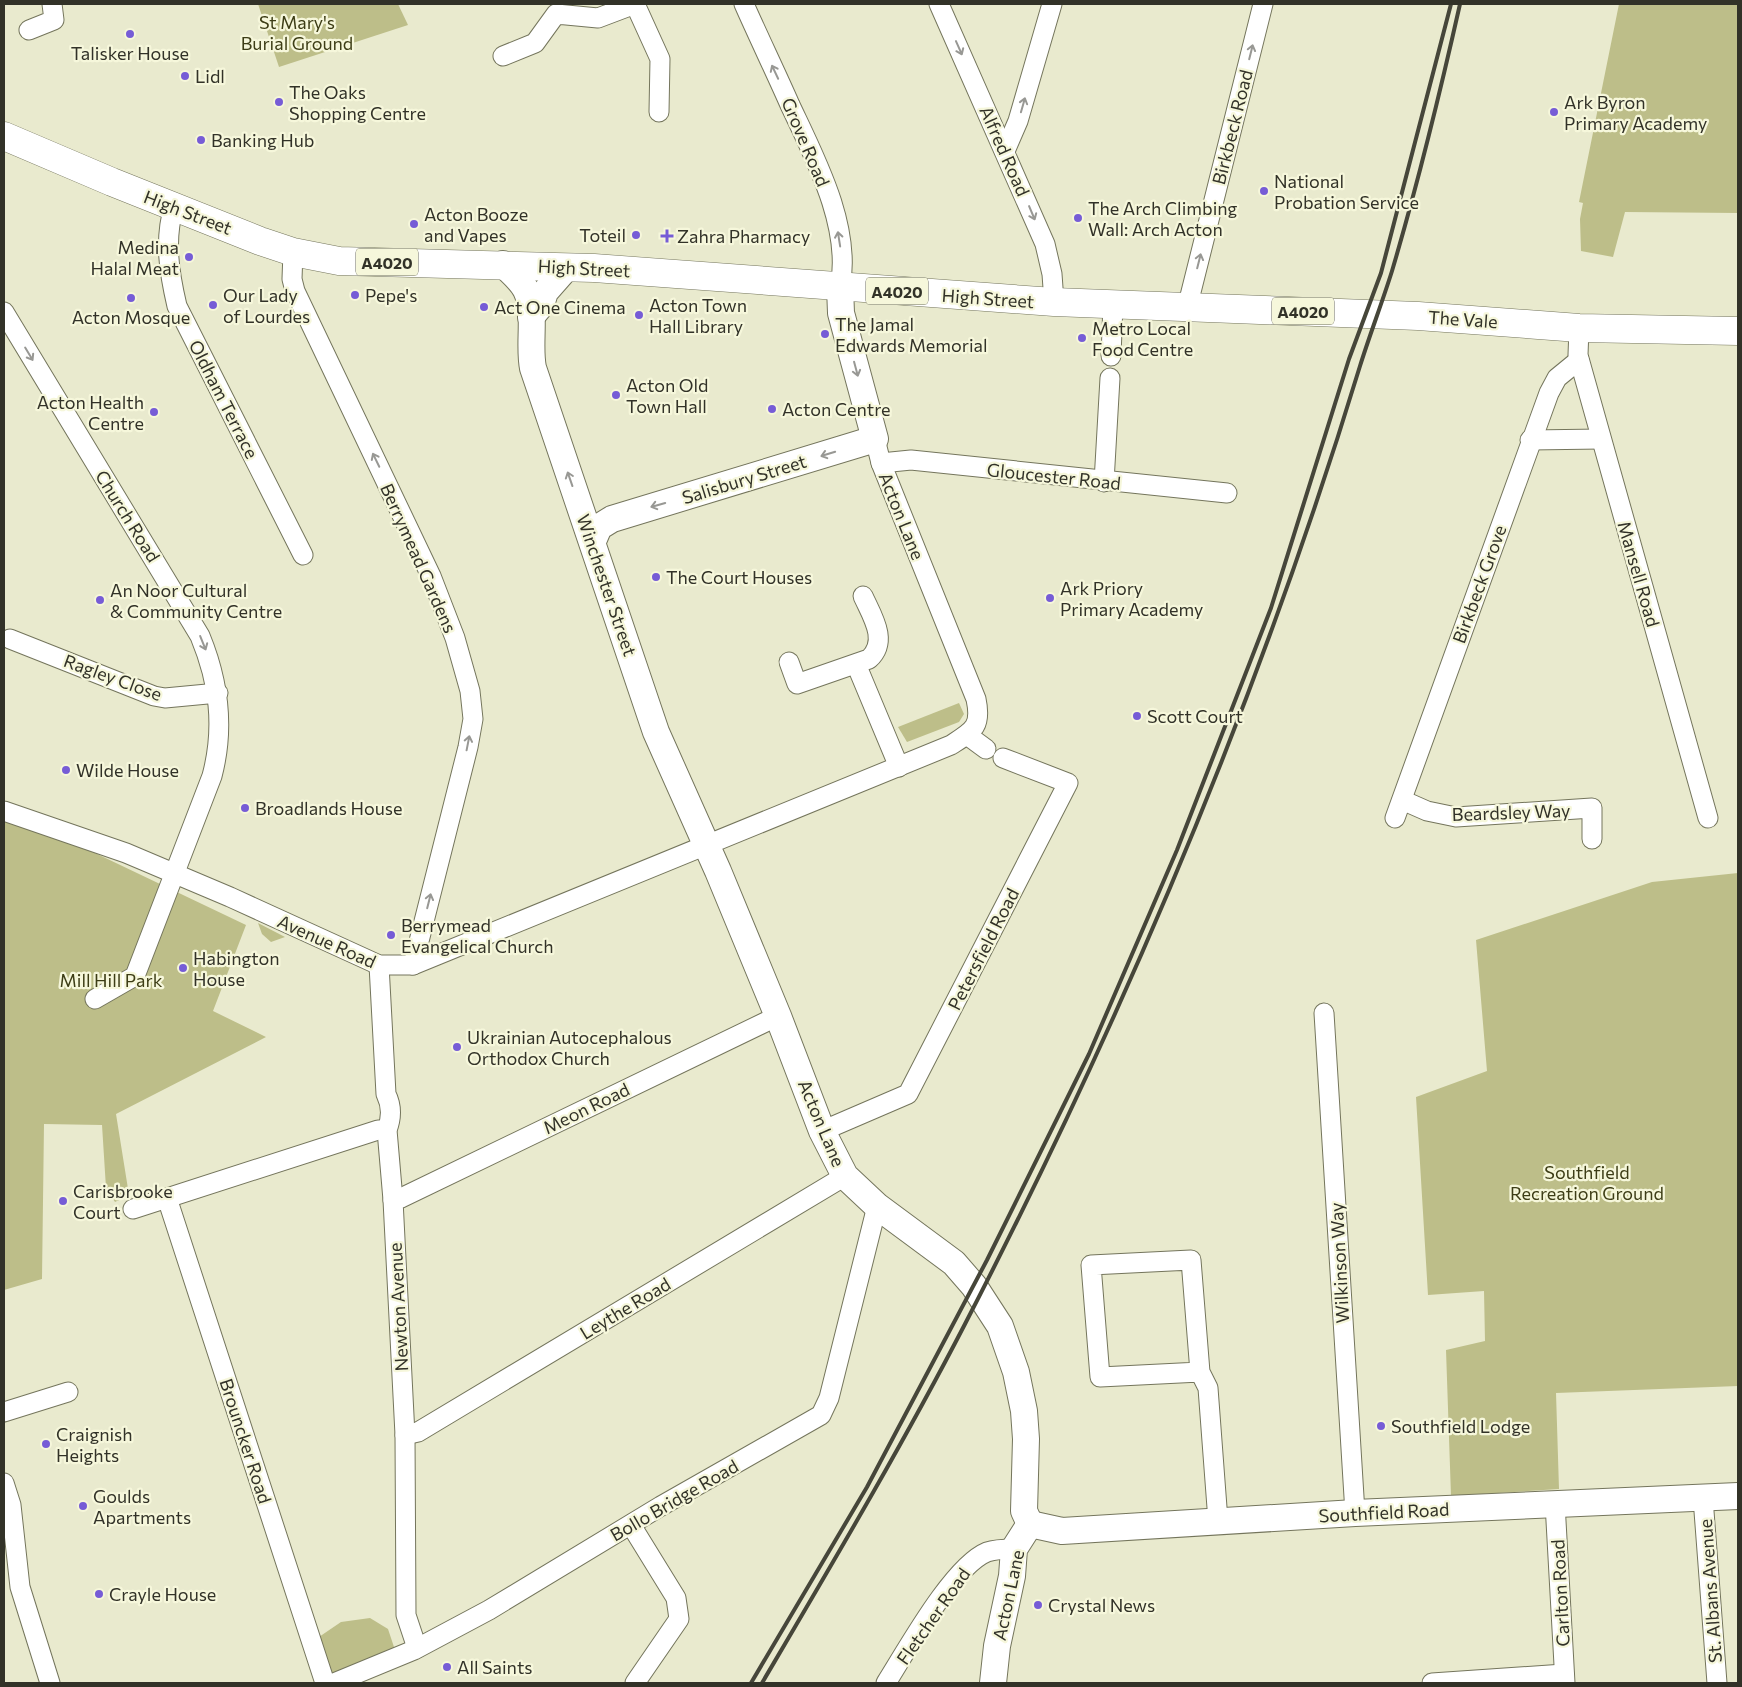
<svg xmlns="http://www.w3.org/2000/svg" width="1742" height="1687" font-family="Commissioner,sans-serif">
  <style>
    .green { fill: #bdbe89 }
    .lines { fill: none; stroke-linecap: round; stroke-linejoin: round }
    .minor-casing { stroke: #74755c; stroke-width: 21 }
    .secondary-casing { stroke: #74755c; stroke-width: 28 }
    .primary-casing { stroke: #74755c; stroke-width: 29 }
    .minor { stroke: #fff; stroke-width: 19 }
    .secondary { stroke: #fff; stroke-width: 26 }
    .primary { stroke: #fff; stroke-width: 28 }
    .rail { stroke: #46463a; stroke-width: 4 }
    .oneway { stroke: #989894 }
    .poi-dot { fill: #765cd6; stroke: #f6f7db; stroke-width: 2 }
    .labels { text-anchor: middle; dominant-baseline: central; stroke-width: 4.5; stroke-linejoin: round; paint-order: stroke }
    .shield { fill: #f6f7db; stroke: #6d6d5e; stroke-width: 1 }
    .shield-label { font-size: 16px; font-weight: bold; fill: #323228 }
    .park-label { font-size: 18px; fill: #3d3d16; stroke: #f6f7db }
    .poi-label { font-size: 18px; fill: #323228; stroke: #f6f7db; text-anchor: start }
    .street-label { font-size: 18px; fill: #323228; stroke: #f6f7db }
  </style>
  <rect width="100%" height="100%" fill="#e9eace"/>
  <g class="green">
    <path d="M258,4H398L408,25L279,67Z"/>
    <path d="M1619,4H1738V213L1625,212L1613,257L1581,251L1580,219L1583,203L1579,202Z"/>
    <path d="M959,703L964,714L959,722L907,742L898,727Z"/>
    <path d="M4,820L95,853L246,925L213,1011L266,1037L116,1114L129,1195L115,1202L106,1188L102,1125L44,1124L42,1279L4,1290Z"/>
    <path d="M1738,873V1386L1556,1393L1559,1489L1451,1496L1446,1350L1485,1341L1484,1291L1428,1295L1416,1097L1487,1071L1476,940L1652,882Z"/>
    <path d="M258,923L285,937L271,942L262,934Z"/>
    <path d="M370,1618L388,1629L395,1650L328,1676L316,1639L341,1622Z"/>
  </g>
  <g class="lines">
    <defs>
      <g id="minor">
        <path d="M744,4C759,38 775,71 790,105C815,158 852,227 840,287"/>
        <path d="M939,4L1045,244L1052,274L1054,302"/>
        <path d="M29,30L54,20L52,4"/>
        <path d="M503,56L535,43L556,14L598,18L635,4L660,59L659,112"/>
        <path d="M1005,151L1018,121L1052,4"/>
        <path d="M174,206C164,240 169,272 177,306L303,555"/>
        <path d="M293,252L292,279L295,291L431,576L455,638L470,691L473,719L468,747L413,965"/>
        <path d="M1187,308L1263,4"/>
        <path d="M4,312L200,636C219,682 225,727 212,776L135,976L95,999"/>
        <path d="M1579,328L1578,355L1708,818"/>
        <path d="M1111,356L1113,304"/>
        <path d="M1530,440L1601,439"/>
        <path d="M881,463L911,460L1227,493"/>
        <path d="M1104,482L1110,378"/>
        <path d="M10,639L154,696L165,698L218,693"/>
        <path d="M789,662L797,684L869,659C889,641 872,616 863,596"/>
        <path d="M856,664L899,767"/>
        <path d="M967,735L986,749"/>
        <path d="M1402,800L1427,811L1456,817L1592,808V839"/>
        <path d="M4,811L126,853L230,897L379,965H413L951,745C973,731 982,727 976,699L881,463L875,439"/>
        <path d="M1395,818L1549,393L1557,378L1579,360"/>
        <path d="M379,965L386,1094C392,1106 392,1117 387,1130L393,1200L405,1435L406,1615L417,1648"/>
        <path d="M1324,1013L1355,1513"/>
        <path d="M822,1131L908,1094L1068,783L1003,758"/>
        <path d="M167,1198L325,1683"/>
        <path d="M393,1200L401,1198L778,1016"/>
        <path d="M133,1209L378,1130H387"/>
        <path d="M1200,1372L1100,1377L1091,1265L1191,1260L1200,1372L1208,1388L1218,1521"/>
        <path d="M4,1412L68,1392"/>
        <path d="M405,1435L418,1432L845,1176"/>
        <path d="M4,1483L11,1505L20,1587L50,1683"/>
        <path d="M1703,1498L1717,1683"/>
        <path d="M1555,1503L1565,1683"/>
        <path d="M631,1525L676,1598L679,1619L635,1683"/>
        <path d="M334,1683L414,1650L489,1610L661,1506L821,1415L829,1398L877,1206"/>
        <path d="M886,1683C907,1650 953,1566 987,1552C996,1549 1005,1549 1014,1549"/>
        <path d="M1432,1683L1564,1674"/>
      </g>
      <g id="secondary">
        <path d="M503,264C511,272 521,280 526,290C537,313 528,343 533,368L656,732L718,871L778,1016L822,1131L845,1176L877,1206L954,1263L974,1286L1000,1326L1016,1372L1024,1411L1026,1439L1024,1511L1030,1524"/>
        <path d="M531,317L541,305L545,292L567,267"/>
        <path d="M593,541L599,527L612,519L875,439L841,313L840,287"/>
        <path d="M1030,1524L1062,1531L1355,1513L1738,1496"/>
        <path d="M993,1683L997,1646L1012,1576L1014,1549L1030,1524"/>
      </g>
      <path id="primary" d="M4,136L112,182L260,241L293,252L339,261L594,268L1054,302L1418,316L1579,328L1738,331"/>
    </defs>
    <use href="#minor" class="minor-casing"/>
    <use href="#secondary" class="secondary-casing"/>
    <use href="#primary" class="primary-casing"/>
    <use href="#minor" class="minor"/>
    <use href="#secondary" class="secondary"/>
    <use href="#primary" class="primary"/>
    <g class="rail">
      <path d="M751,1683L867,1487L987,1260L1089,1054L1177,850L1271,608L1349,359L1381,273L1451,4"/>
      <path d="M762,1683C832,1564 902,1446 965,1324C1124,1016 1259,698 1360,366C1370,334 1382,303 1392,271C1418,183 1440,93 1460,4"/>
    </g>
  </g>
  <defs><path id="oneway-shaft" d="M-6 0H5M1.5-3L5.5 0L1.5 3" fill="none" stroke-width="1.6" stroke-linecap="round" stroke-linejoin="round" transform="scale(1.25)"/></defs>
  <g class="oneway">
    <use href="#oneway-shaft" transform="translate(959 48) rotate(66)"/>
    <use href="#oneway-shaft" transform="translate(1251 52) rotate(-76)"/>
    <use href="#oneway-shaft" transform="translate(775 72) rotate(-115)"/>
    <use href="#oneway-shaft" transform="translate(1023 105) rotate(-74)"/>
    <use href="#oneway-shaft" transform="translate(1032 213) rotate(67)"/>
    <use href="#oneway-shaft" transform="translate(839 239) rotate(-99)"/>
    <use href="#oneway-shaft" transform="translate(1199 261) rotate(-76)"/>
    <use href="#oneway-shaft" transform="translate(29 354) rotate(59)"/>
    <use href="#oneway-shaft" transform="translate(856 369) rotate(75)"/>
    <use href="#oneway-shaft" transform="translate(828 454) rotate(163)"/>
    <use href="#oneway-shaft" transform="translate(376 460) rotate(-116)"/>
    <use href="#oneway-shaft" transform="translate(570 479) rotate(-109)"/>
    <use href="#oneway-shaft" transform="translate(658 505) rotate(164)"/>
    <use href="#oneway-shaft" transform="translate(203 643) rotate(68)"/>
    <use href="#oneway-shaft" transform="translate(468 743) rotate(-79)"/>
    <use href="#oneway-shaft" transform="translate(429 901) rotate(-76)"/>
  </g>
  <g class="poi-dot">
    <circle cx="130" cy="34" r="5"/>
    <circle cx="185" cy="76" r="5"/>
    <circle cx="279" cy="102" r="5"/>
    <circle cx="1554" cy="112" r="5"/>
    <circle cx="201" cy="140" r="5"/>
    <circle cx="1264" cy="191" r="5"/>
    <circle cx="1078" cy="218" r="5"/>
    <circle cx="414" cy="224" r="5"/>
    <circle cx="636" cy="235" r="5"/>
    <path d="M664.5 228.5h5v5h5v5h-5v5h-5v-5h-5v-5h5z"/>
    <circle cx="189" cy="257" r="5"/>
    <circle cx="355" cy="295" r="5"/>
    <circle cx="131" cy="298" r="5"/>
    <circle cx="213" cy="305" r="5"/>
    <circle cx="484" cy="307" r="5"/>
    <circle cx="639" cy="315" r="5"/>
    <circle cx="825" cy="334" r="5"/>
    <circle cx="1082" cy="338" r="5"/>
    <circle cx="616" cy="395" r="5"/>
    <circle cx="772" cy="409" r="5"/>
    <circle cx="154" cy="412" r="5"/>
    <circle cx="656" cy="577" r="5"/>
    <circle cx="1050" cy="598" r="5"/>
    <circle cx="100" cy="600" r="5"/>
    <circle cx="1137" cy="716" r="5"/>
    <circle cx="66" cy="770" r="5"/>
    <circle cx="245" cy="808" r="5"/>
    <circle cx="391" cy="935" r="5"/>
    <circle cx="183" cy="968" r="5"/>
    <circle cx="457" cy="1047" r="5"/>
    <circle cx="63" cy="1201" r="5"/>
    <circle cx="1381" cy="1426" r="5"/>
    <circle cx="46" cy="1444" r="5"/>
    <circle cx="83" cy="1506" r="5"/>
    <circle cx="99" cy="1594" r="5"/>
    <circle cx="1038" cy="1605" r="5"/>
    <circle cx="447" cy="1667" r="5"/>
  </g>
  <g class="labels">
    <g class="shield">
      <rect x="356" y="248.5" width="62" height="27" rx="4"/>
      <rect x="866" y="277.5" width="62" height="27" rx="4"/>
      <rect x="1272" y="297.5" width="62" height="27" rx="4"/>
    </g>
    <g class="shield-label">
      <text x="387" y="262">A4020</text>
      <text x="897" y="291">A4020</text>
      <text x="1303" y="311">A4020</text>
    </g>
    <g class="park-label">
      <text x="297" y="22">St Mary's<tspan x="297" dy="21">Burial Ground</tspan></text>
      <text x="111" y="980">Mill Hill Park</text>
      <text x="1587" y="1172">Southfield<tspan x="1587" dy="21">Recreation Ground</tspan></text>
    </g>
    <g class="poi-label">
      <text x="130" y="53" text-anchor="middle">Talisker House</text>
      <text x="195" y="76">Lidl</text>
      <text x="289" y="92">The Oaks<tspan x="289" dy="21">Shopping Centre</tspan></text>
      <text x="1564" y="102">Ark Byron<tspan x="1564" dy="21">Primary Academy</tspan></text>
      <text x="211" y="140">Banking Hub</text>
      <text x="1274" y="181">National<tspan x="1274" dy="21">Probation Service</tspan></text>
      <text x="1088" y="208">The Arch Climbing<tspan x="1088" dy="21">Wall: Arch Acton</tspan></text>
      <text x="424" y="214">Acton Booze<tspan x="424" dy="21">and Vapes</tspan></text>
      <text x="626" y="235" text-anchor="end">Toteil</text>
      <text x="677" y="236">Zahra Pharmacy</text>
      <text x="179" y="247" text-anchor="end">Medina<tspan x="179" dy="21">Halal Meat</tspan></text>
      <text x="223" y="295">Our Lady<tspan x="223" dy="21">of Lourdes</tspan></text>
      <text x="365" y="295">Pepe's</text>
      <text x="649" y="305">Acton Town<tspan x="649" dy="21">Hall Library</tspan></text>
      <text x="494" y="307">Act One Cinema</text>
      <text x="131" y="317" text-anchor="middle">Acton Mosque</text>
      <text x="835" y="324">The Jamal<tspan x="835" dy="21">Edwards Memorial</tspan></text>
      <text x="1092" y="328">Metro Local<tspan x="1092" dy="21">Food Centre</tspan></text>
      <text x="626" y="385">Acton Old<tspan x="626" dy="21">Town Hall</tspan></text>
      <text x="144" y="402" text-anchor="end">Acton Health<tspan x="144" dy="21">Centre</tspan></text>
      <text x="782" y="409">Acton Centre</text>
      <text x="666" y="577">The Court Houses</text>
      <text x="1060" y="588">Ark Priory<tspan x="1060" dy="21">Primary Academy</tspan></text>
      <text x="110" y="590">An Noor Cultural<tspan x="110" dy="21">&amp; Community Centre</tspan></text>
      <text x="1147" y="716">Scott Court</text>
      <text x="76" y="770">Wilde House</text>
      <text x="255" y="808">Broadlands House</text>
      <text x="401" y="925">Berrymead<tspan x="401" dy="21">Evangelical Church</tspan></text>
      <text x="193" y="958">Habington<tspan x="193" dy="21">House</tspan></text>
      <text x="467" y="1037">Ukrainian Autocephalous<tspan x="467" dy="21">Orthodox Church</tspan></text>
      <text x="73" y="1191">Carisbrooke<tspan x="73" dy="21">Court</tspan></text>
      <text x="1391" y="1426">Southfield Lodge</text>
      <text x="56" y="1434">Craignish<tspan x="56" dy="21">Heights</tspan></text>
      <text x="93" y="1496">Goulds<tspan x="93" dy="21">Apartments</tspan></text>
      <text x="109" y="1594">Crayle House</text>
      <text x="1048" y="1605">Crystal News</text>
      <text x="457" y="1667">All Saints</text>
    </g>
    <g class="street-label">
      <text transform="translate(1232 127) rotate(-76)">Birkbeck Road</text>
      <text transform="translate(806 142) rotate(67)">Grove Road</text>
      <text transform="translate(1005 151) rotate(66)">Alfred Road</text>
      <text transform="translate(188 212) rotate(21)">High Street</text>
      <text transform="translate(584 268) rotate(3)">High Street</text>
      <text transform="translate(988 298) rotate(4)">High Street</text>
      <text transform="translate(1463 319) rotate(4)">The Vale</text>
      <text transform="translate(224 399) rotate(63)">Oldham Terrace</text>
      <text transform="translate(1054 476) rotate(6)">Gloucester Road</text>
      <text transform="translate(744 479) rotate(-17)">Salisbury Street</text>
      <text transform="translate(128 516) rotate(58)">Church Road</text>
      <text transform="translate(902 516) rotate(68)">Acton Lane</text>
      <text transform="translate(419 558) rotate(66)">Berrymead Gardens</text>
      <text transform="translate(1639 574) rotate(74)">Mansell Road</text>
      <text transform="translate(1479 584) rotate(-70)">Birkbeck Grove</text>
      <text transform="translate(607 585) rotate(71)">Winchester Street</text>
      <text transform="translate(113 677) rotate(20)">Ragley Close</text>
      <text transform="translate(1511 812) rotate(-2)">Beardsley Way</text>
      <text transform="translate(327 941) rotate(24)">Avenue Road</text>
      <text transform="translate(983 949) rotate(-63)">Petersfield Road</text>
      <text transform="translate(586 1108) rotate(-26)">Meon Road</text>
      <text transform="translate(822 1123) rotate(67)">Acton Lane</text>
      <text transform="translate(1339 1263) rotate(-93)">Wilkinson Way</text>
      <text transform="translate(398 1307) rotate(-93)">Newton Avenue</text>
      <text transform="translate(625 1308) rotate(-31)">Leythe Road</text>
      <text transform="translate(246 1441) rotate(72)">Brouncker Road</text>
      <text transform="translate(674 1500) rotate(-30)">Bollo Bridge Road</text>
      <text transform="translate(1384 1512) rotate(-3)">Southfield Road</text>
      <text transform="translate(1710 1591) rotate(-94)">St. Albans Avenue</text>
      <text transform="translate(1560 1593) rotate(-93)">Carlton Road</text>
      <text transform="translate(1008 1595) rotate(-78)">Acton Lane</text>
      <text transform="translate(933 1616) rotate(-55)">Fletcher Road</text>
    </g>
  </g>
  <rect width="1742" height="1687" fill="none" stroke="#323228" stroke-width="10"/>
</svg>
